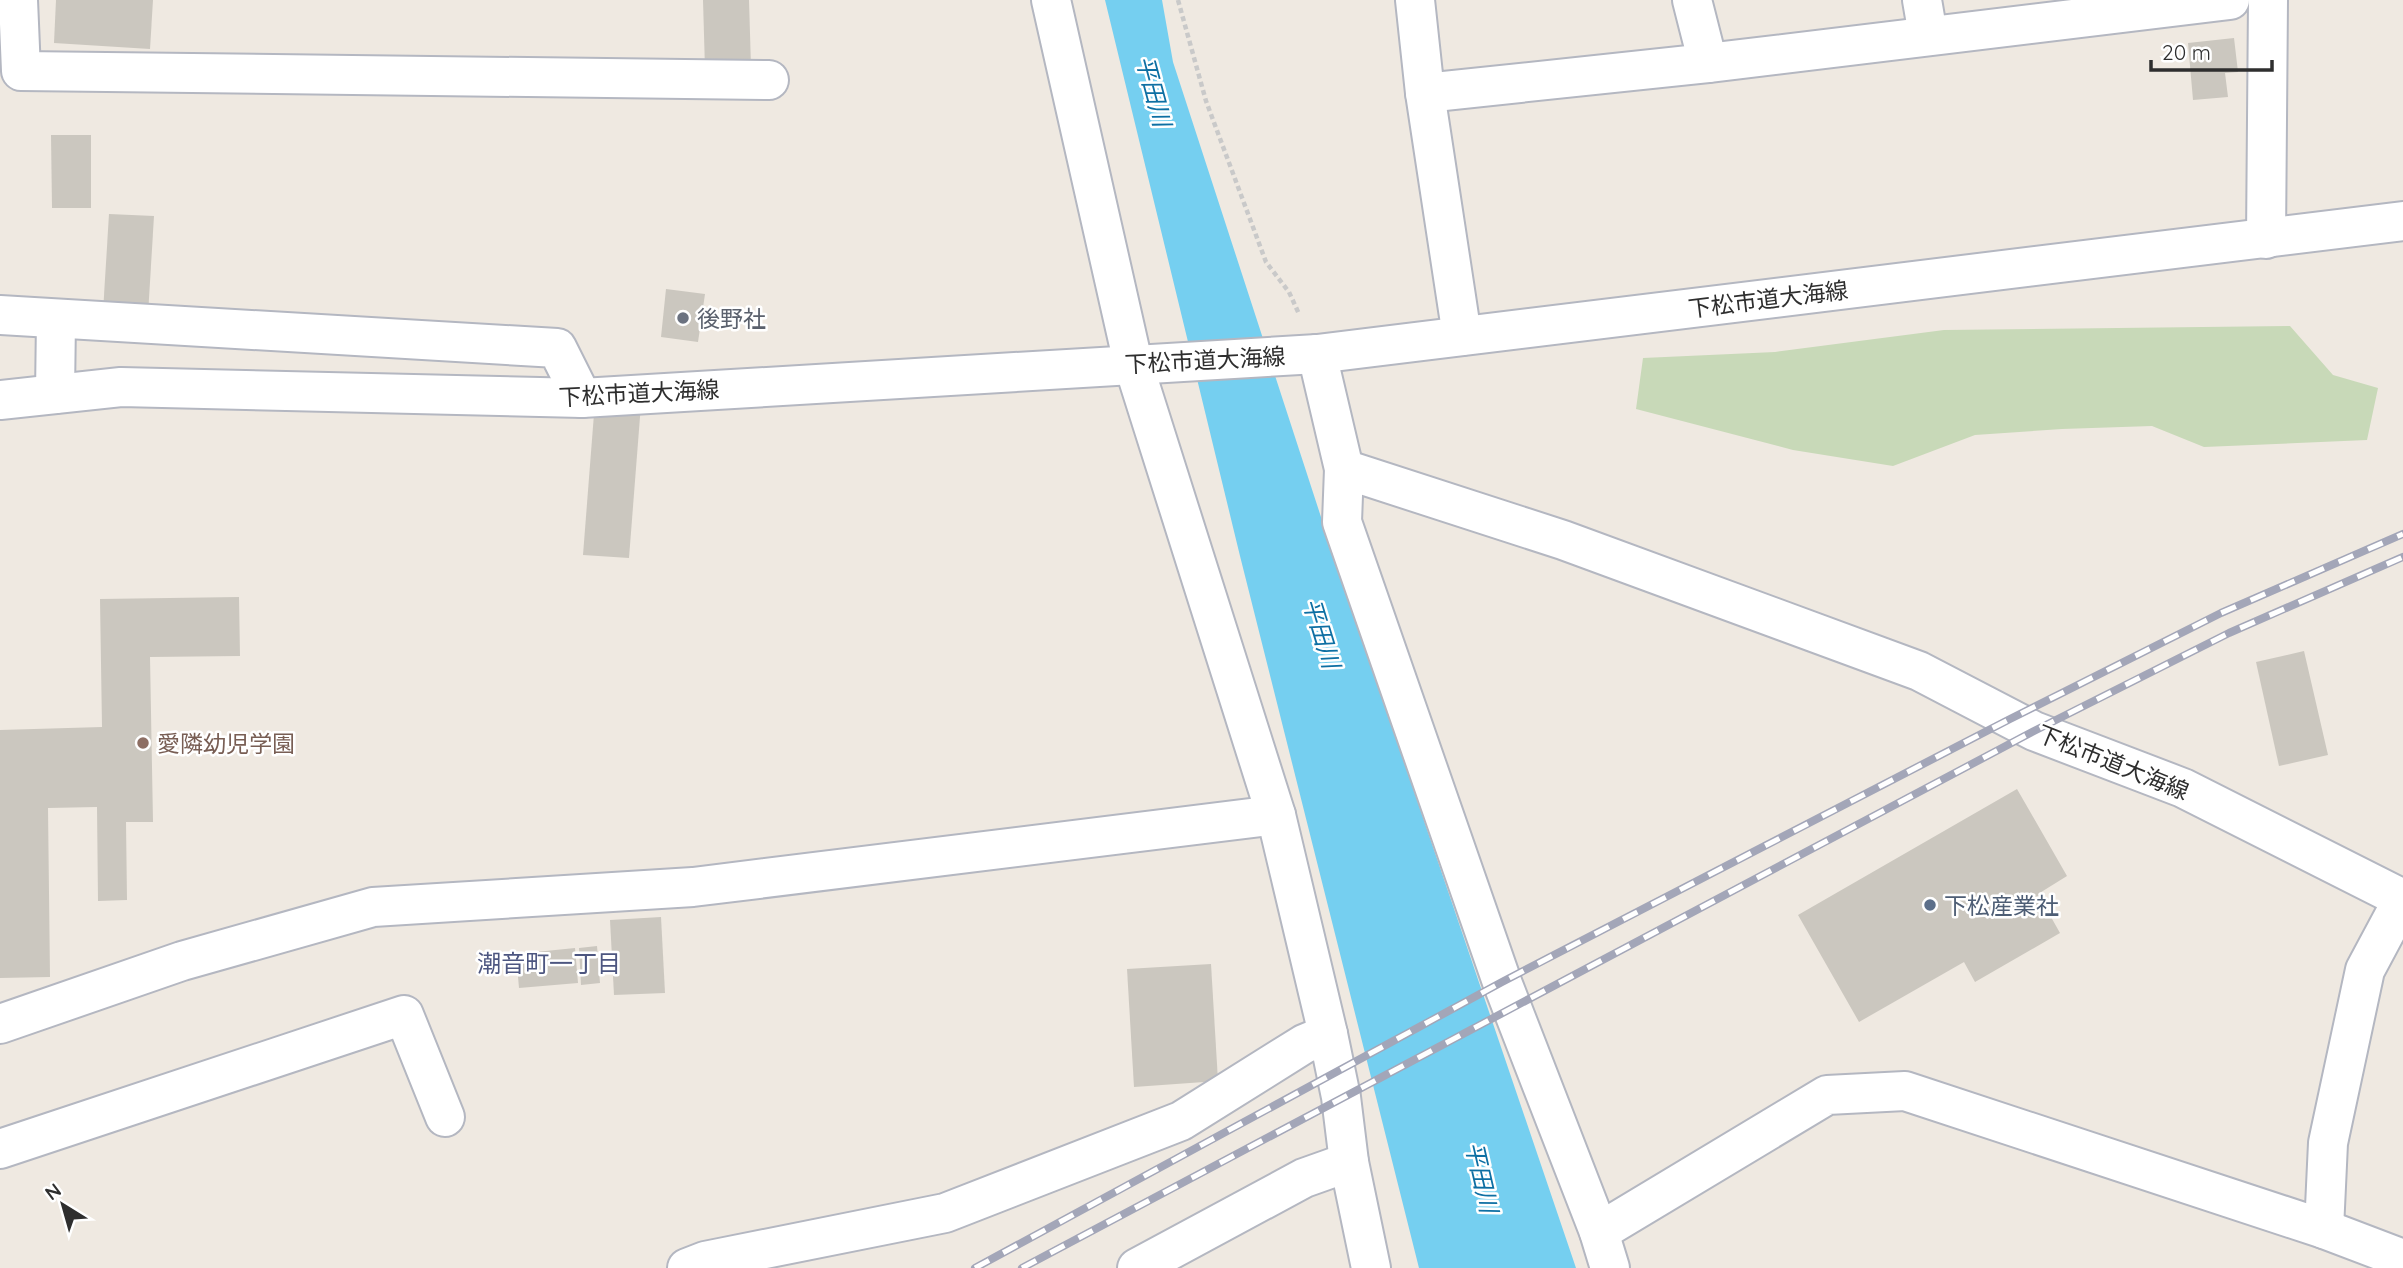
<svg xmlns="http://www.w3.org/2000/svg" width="2403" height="1268" font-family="Quicksand,'Noto Sans JP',sans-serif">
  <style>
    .cemetery { fill: #c8d9b8 }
    .water { fill: #75cff0 }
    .building { fill: #cbc7bf }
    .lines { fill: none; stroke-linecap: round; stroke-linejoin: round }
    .minor-casing { stroke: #b4b7c1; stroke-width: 42 }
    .path { stroke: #c9c9c9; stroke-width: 4.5; stroke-dasharray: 5 3.5; stroke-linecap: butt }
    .minor { stroke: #fff; stroke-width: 38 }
    .rail-casing { stroke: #a3a6b8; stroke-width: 8 }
    .rail { stroke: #fff; stroke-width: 5; stroke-dasharray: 16; stroke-linecap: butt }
    .worship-dot { fill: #6b7280; stroke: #fff; stroke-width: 2.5 }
    .education-dot { fill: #8d6e63; stroke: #fff; stroke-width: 2.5 }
    .service-dot { fill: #5c6f8a; stroke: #fff; stroke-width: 2.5 }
    .labels { text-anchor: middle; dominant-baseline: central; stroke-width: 5; stroke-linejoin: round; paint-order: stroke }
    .street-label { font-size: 23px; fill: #2e2e2e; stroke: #fff }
    .worship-label { font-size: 23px; fill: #5b616d; stroke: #fff; text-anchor: start }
    .education-label { font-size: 23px; fill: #785e54; stroke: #fff; text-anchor: start }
    .service-label { font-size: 23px; fill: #4e5e75; stroke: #fff; text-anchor: start }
    .water-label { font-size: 24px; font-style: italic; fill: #0d6fa3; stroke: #fff }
    .neighbourhood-label { font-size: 24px; fill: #4d5680; stroke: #fff }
  </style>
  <rect width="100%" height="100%" fill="#efe9e1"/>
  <path class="cemetery" d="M2290,326L2333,375L2378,388L2367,440L2204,447L2152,426L2062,429L1975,435L1893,466L1793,450L1636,409L1643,358L1775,352L1944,330Z"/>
  <path class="water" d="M1105,0H1162L1173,62L1321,517L1576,1268H1419L1240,556Z"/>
  <g class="building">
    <path d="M56,0H153L150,49L54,43Z"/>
    <path d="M703,0H749L751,67L705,69Z"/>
    <path d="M2234,38L2238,72L2225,73L2228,97L2193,100L2188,43Z"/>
    <path d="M51,135H91V208H52Z"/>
    <path d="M109,214L154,216L148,315L103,312Z"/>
    <path d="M666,289L705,294L698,342L661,337Z"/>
    <path d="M595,401L641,404L629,558L583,555Z"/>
    <path d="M239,597L240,656L150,657L153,822H126L127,900L98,901L97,807L48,808L50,977L0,978V730L102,727L100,599Z"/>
    <path d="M2304,651L2328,755L2279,766L2256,662Z"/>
    <path d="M2017,789L2067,876L2038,894L2060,933L1975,982L1964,962L1859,1022L1798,915Z"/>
    <path d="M661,917L665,993L614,995L610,920Z"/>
    <path d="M597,946L600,983L581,985L579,948Z"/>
    <path d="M575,948L578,983L519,988L516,954Z"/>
    <path d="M1211,964L1218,1081L1134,1087L1127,969Z"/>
  </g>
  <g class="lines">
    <defs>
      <g id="minor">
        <path d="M18,0L21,71L769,80"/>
        <path d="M1051,0L1133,363L1276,815L1328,1034L1341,1097L1349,1162L1371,1268"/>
        <path d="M1415,0L1425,93L1708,63L2230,0"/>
        <path d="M1692,0L1708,63"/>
        <path d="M1922,0L1928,35"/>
        <path d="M1425,93L1462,336"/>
        <path d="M2266,239L2268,0"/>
        <path d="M0,315L557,348L582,398"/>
        <path d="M1317,354L1344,469L1342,522L1502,982L1599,1232L1610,1268"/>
        <path d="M55,394L56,319"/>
        <path d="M0,400L121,387L582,398L1317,354L2403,221"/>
        <path d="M1344,469L1563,540L1919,671L2034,731L2183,788L2403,899"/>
        <path d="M0,1024L182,961L373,907L693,887L1276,815"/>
        <path d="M0,1149L404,1015L445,1117"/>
        <path d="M2324,1229L2328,1143L2365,970L2403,899"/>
        <path d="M1599,1232L1827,1095L1905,1091L2324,1229L2403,1259"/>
        <path d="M687,1268L705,1261L945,1213L1181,1121L1304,1044L1328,1034"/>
        <path d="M1137,1268L1304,1178L1349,1162"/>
      </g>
    </defs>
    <use href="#minor" class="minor-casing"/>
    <path class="path" d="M1178,0L1206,101L1266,262L1289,292L1299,314"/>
    <use href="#minor" class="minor"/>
    <defs>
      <g id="rail">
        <path d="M975,1268L1502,982L2010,719L2221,613L2403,534"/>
        <path d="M1022,1268L2034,731L2229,633L2403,557"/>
      </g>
    </defs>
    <use href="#rail" class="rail-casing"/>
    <use href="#rail" class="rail"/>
  </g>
  <circle class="worship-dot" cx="683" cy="318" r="7"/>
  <circle class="education-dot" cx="143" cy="743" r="7"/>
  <circle class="service-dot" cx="1930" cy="905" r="7"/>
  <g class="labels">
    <g class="street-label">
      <text transform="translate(1768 299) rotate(-7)">下松市道大海線</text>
      <text transform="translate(1205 360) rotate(-3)">下松市道大海線</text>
      <text transform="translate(639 393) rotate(-3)">下松市道大海線</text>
      <text transform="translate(2113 762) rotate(22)">下松市道大海線</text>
    </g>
    <g class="worship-label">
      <text x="697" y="318">後野社</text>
    </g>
    <g class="education-label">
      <text x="157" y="743">愛隣幼児学園</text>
    </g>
    <g class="service-label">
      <text x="1944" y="905">下松産業社</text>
    </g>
    <g class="water-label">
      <text transform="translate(1154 91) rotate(75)">平田川</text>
      <text transform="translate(1322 633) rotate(73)">平田川</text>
      <text transform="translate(1482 1177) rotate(77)">平田川</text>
    </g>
    <g class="neighbourhood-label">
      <text x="549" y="963">潮音町一丁目</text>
    </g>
  </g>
  <g transform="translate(63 1205) rotate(323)" stroke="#ffffff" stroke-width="5" paint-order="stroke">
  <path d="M0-5L12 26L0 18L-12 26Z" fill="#2e2e2e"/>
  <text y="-10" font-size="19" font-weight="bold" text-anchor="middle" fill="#2e2e2e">N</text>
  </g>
  <path d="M2151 60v10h121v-10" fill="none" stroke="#2e2e2e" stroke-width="3.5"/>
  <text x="2162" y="60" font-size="21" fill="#2e2e2e" stroke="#ffffff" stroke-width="5" paint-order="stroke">20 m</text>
</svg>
